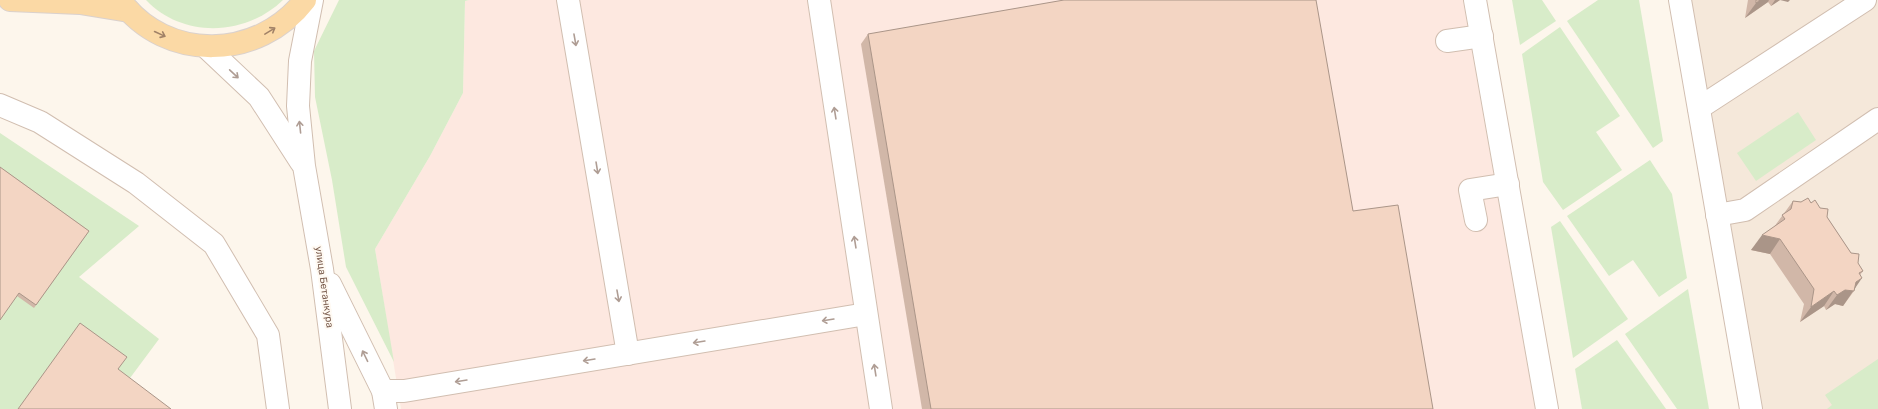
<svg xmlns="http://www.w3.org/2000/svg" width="1878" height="409" font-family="Rubik,sans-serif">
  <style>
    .residential { fill: #f5e8da }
    .commercial { fill: #fde8e0 }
    .green { fill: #d8ecc9 }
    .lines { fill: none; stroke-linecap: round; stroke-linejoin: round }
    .minor-casing { stroke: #d1beb0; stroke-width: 24 }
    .major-casing { stroke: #dad1cd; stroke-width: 24 }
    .minor { stroke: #fff; stroke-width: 22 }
    .major { stroke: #fbd9a5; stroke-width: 22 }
    .wall { fill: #d1b7a8 }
    .shaded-wall { fill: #aa9588 }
    .building { fill: #f3d5c3; stroke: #aa9588 }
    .oneway { stroke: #a18267 }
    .oneway2 { stroke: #af9d94 }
    .labels { text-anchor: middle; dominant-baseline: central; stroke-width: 4; stroke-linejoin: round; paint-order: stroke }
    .street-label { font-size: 10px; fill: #7a5c4d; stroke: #fffaf3 }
  </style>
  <rect width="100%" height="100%" fill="#fdf6ec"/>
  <path class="residential" d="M1685,0H1878V409H1756Z"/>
  <path class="commercial" d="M469,0H1463L1535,409H401L375,249L430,156L463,93L465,1Z"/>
  <g class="green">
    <path d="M146,0H283C246,36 183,39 146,0Z"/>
    <path d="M339,0H469L465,1L463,93L430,156L375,249L394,362L346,267L332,180L315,97L314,51Z"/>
    <path d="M1512,0H1542L1556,21L1520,45Z"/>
    <path d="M1598,0H1639L1663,141L1653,148L1567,21Z"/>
    <path d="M1560,27L1620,116L1596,132L1622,170L1563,210L1543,182L1522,54Z"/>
    <path d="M1798,112L1816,140L1756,181L1737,153Z"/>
    <path d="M0,133L139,226L79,277L159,339L107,409H0Z"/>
    <path d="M1650,160L1672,194L1687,278L1659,297L1633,260L1609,276L1567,216Z"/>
    <path d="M1560,221L1628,319L1573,358L1551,227Z"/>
    <path d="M1688,289L1709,409H1677L1625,334Z"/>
    <path d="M1617,340L1666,409H1582L1575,369Z"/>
    <path d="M1878,359V409H1827L1832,405L1825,395Z"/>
  </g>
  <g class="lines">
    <defs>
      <g id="minor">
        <path d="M312,0L300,61L298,106L304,166L322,269L340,409"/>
        <path d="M568,0L628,354"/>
        <path d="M819,0L881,409"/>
        <path d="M1475,0L1547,409"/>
        <path d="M1680,0L1751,409"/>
        <path d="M1447,41L1482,36"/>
        <path d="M206,47L259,97L301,162"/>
        <path d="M0,105L40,122L136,183L214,244L268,335L278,409"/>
        <path d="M1699,108L1865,0"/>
        <path d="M1717,215L1745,210L1878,119"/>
        <path d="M1476,220L1470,190L1508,184"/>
        <path d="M330,284L383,391L386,409"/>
        <path d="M383,391H404L866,314"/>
      </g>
      <g id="major">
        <path d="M10,0L80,3L129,11"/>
        <path d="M120,0C166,63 259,60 305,0"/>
      </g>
    </defs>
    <use href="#minor" class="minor-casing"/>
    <use href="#major" class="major-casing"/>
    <use href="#minor" class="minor"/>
    <use href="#major" class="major"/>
  </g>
  <g class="wall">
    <path d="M1748,0H1780L1771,6L1768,2L1745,18Z"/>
    <path d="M868,34L1353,211L1433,409H922L861,44Z"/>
    <path d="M0,167L89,231L34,308L17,296Z"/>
    <path d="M1793,201L1811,203L1827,217L1863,271L1860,275L1854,291L1843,306L1835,304L1826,310L1824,306L1800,322L1804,304L1770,254L1751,250L1774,227Z"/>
  </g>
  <g class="shaded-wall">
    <path d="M1760,0H1769L1768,2L1745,18L1756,3Z"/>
    <path d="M1775,0H1780L1771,6Z"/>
    <path d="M1780,0H1790L1788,2Z"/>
    <path d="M1762,235L1780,239L1770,254L1751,250Z"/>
    <path d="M1862,278L1843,306L1835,304L1826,310L1837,295Z"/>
    <path d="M1834,291L1824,306L1800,322L1811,307Z"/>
  </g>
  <g class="building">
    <path d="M1064,0H1316L1353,211L1398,205L1433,409H931L868,34Z"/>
    <path d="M1756,0H1760L1756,3Z"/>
    <path d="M0,167L89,231L36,305L19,293L0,320Z"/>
    <path d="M1808,198L1811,203L1815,200L1820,208L1828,209L1827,217L1851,253L1859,254L1858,263L1863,271L1859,273L1862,278L1856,282L1854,291L1845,290L1837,295L1834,291L1811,307L1814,289L1780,239L1762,235L1785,219L1782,215L1791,209L1793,201L1801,202Z"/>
    <path d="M80,323L127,357L118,369L171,409H18Z"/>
  </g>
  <defs><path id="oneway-shaft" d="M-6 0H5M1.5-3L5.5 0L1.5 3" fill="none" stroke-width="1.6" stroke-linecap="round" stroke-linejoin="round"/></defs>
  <g class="oneway">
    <use href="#oneway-shaft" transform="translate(270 31) rotate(-31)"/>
    <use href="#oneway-shaft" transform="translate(160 34) rotate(25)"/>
  </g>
  <g class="oneway2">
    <use href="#oneway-shaft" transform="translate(575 40) rotate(80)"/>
    <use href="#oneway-shaft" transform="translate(234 74) rotate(43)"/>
    <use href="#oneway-shaft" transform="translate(835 113) rotate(-99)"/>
    <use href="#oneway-shaft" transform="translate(300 127) rotate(-96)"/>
    <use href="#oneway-shaft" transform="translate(597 168) rotate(81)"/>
    <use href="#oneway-shaft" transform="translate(855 242) rotate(-99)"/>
    <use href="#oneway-shaft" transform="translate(618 296) rotate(80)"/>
    <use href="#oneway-shaft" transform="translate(828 320) rotate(171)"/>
    <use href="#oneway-shaft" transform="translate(699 342) rotate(171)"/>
    <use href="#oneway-shaft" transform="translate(365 356) rotate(-116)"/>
    <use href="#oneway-shaft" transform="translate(589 360) rotate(171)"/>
    <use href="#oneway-shaft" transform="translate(875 370) rotate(-99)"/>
    <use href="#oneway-shaft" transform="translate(461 381) rotate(171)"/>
  </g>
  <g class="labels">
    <g class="street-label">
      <text transform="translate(324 287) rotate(82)">улица Бетанкура</text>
    </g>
  </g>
</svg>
